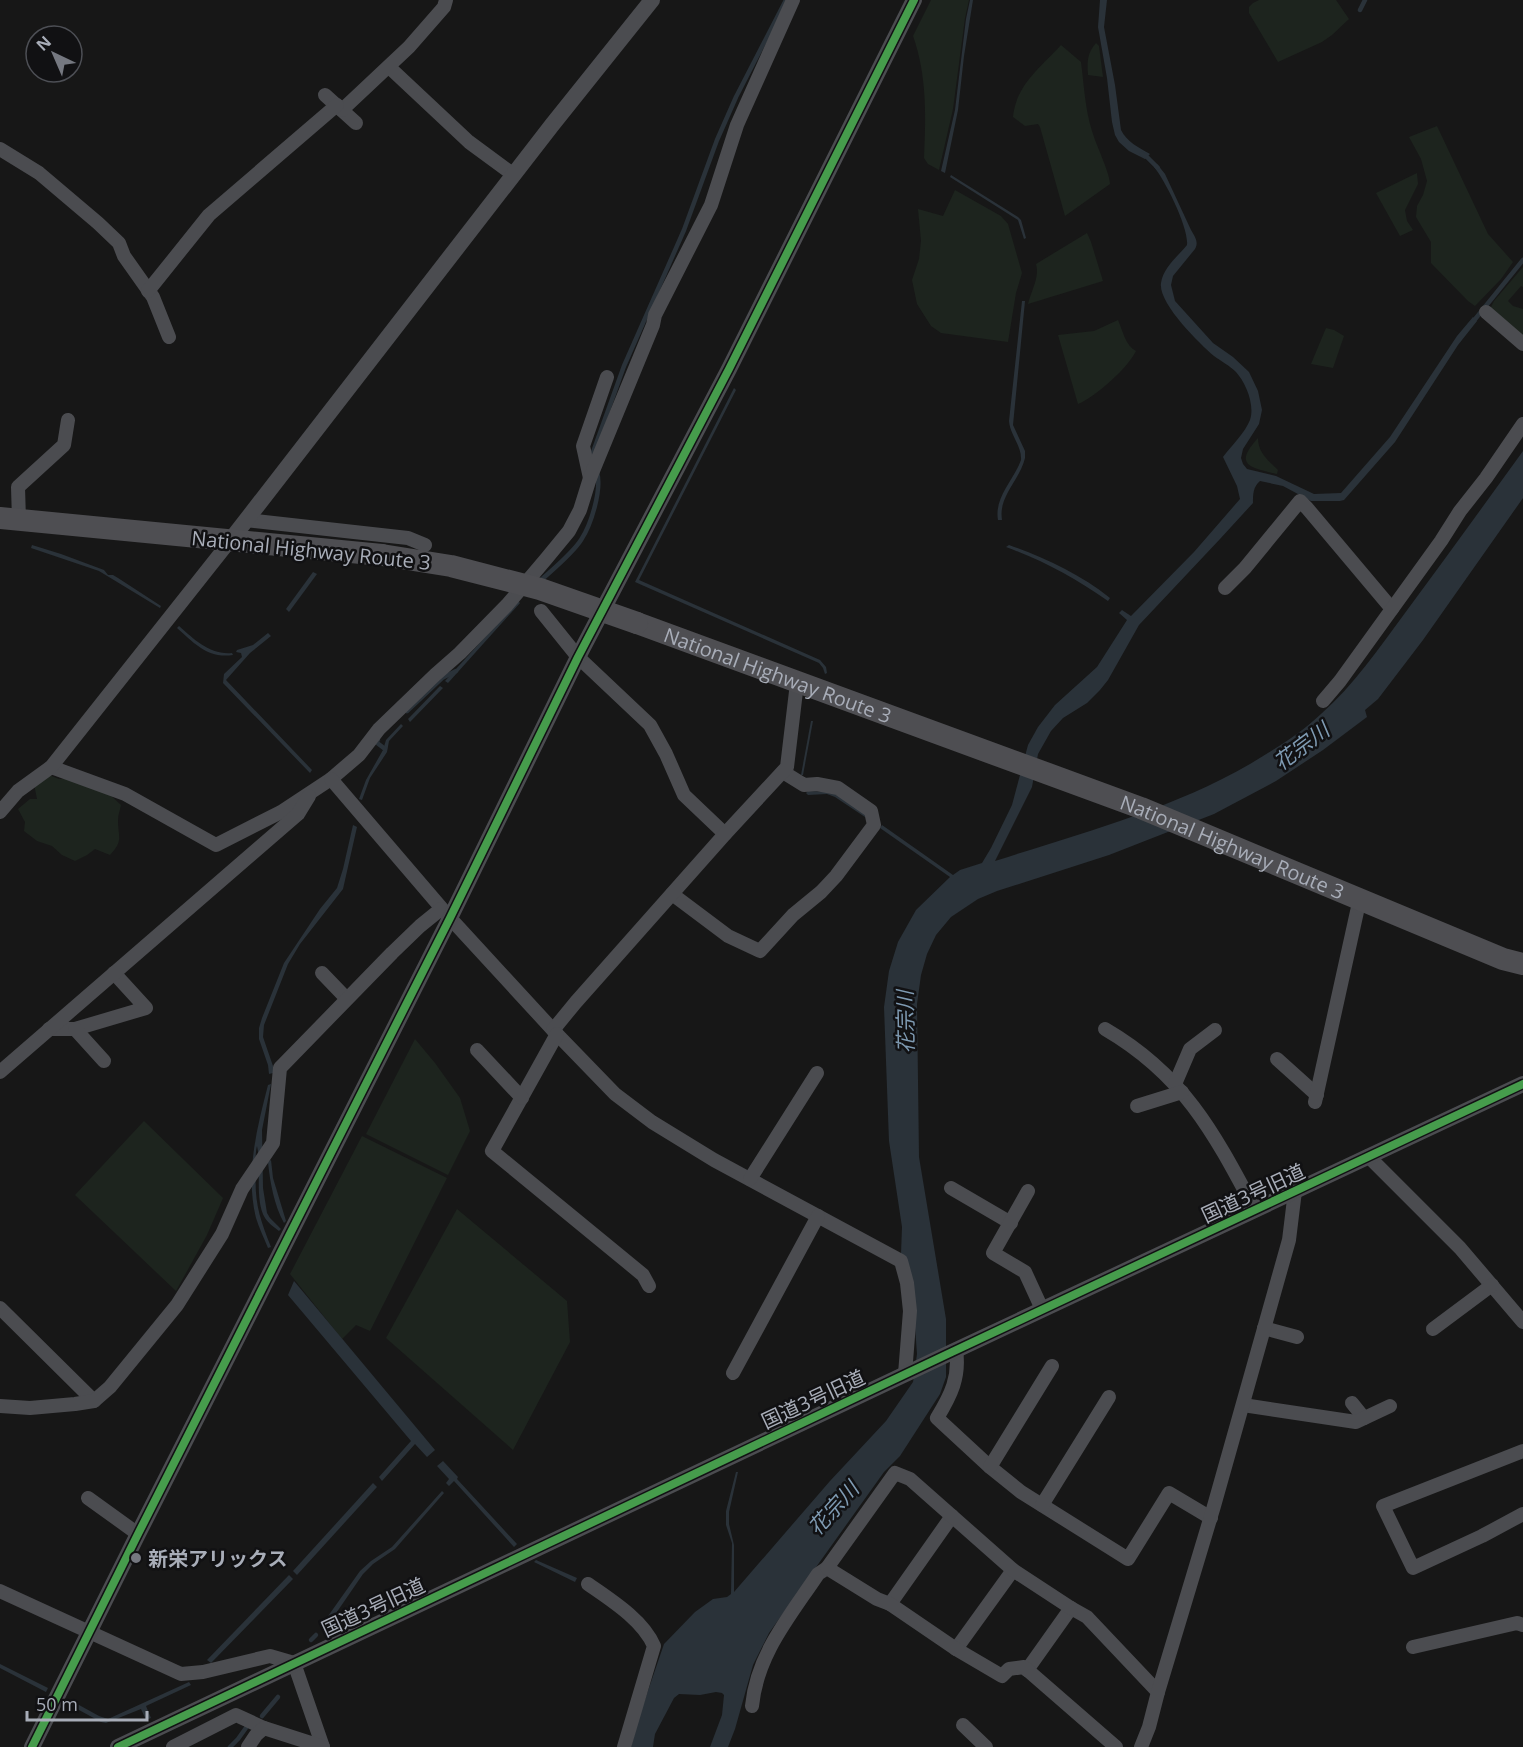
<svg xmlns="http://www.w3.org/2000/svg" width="1523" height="1747" font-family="'Open Sans','Noto Sans JP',sans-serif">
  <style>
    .green { fill: #1d241e }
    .water { fill: #2a3239 }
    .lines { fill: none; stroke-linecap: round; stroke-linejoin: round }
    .stream { stroke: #2a3239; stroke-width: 4.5 }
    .minor { stroke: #4b4c50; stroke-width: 14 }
    .tertiary { stroke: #4b4c50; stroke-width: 16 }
    .trunk { stroke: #4e4e52; stroke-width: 22 }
    .trunk-bridge { stroke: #4e4e52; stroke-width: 22 }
    .cycleway-casing { stroke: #111113; stroke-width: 11 }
    .cycleway { stroke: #469c4c; stroke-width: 8 }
    .poi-dot { fill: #757880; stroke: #111113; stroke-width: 2 }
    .labels { text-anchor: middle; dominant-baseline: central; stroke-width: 5; stroke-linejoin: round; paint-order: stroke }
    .street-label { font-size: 20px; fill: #a8adb8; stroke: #111113 }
    .poi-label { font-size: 20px; font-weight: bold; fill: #a8adb8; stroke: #111113; text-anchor: start }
    .water-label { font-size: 21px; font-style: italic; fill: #7f9bb3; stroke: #111113 }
  </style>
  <rect width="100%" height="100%" fill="#171717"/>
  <g class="green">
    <path d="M931,0H969L965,18L953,109L939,170L928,164L924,158C926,117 927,75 913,36Z"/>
    <path d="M1259,0H1336L1349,19L1332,35L1322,42L1278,62L1249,13V7L1253,3Z"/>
    <path d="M1096,43L1099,46L1103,77L1088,75C1087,62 1087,53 1096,43Z"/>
    <path d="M1061,45L1081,62C1084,85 1085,109 1092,131C1096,145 1110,173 1110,184L1065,216L1040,127L1038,124L1025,126L1013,117C1016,85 1041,67 1061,45Z"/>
    <path d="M1437,126L1488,234L1513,262L1501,279L1475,306L1468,301L1431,263V242L1416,217L1417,206L1423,195L1427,181L1421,159L1409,137Z"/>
    <path d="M1417,173L1418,184L1405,210L1407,221L1413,230L1400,236L1376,193Z"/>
    <path d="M955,190L1001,216L1008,224L1022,273L1016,293L1008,342L941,333L931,326L917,304L912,280L919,259L921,241L918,209L943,216Z"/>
    <path d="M1087,233L1091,242L1103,281L1028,304C1031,291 1040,277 1036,264Z"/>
    <path d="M1523,267V287L1521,286L1508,301L1513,306L1523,309V338L1490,309L1494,301Z"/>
    <path d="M1118,320C1123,331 1125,345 1136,351C1128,368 1095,397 1078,404L1058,335L1094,331Z"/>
    <path d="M1326,328L1334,330L1344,336L1333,368L1311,364Z"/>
    <path d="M1258,438C1258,453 1268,460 1278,470L1277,474C1250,468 1233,465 1258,438Z"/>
    <path d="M49,775L59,779L70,778L108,793L121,805C120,810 118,815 118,820C118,838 124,840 110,855L95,849L87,855L75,861L62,855L52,846L37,841L24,831L25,822L18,809L30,799H37L34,784Z"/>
    <path d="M415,1039L435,1063L460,1098L470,1131L448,1175L366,1134Z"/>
    <path d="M144,1121L223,1198L207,1235L176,1291L75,1195Z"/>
    <path d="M362,1136L447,1178L370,1331L356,1325L342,1339L290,1274Z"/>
    <path d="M457,1209L567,1301L570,1342L513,1450L386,1338Z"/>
  </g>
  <g class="water">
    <path d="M970,0H973L964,56L958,110L945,173L941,171L955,110L966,19Z"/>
    <path d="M1100,0H1107L1104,27L1115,85L1121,130C1127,142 1138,147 1150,154L1145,159L1129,151L1119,142L1115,135L1112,122L1107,78L1098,27Z"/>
    <path d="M1157,164L1165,174L1191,230C1195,237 1199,242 1195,249L1173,276L1171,285L1175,301L1213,343L1233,357L1249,372L1258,391L1262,410L1259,424L1243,449L1241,458L1243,464L1247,469L1276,476L1314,494L1341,493L1390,437L1457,336L1473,317L1477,321L1458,345L1395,442L1344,500L1340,501H1311L1283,486L1260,481C1253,487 1253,494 1253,503L1220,539L1139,625L1108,680L1100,690L1087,703L1063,718L1051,731L1038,754L1032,787L995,861C1082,833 1170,810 1250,764C1275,749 1300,734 1321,714C1354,685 1379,648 1405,613C1445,559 1484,505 1523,451V498L1423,640L1378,699L1365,710L1367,717L1323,750L1276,781L1214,814L1109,855L997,891L978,899L951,917L936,935L927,954L921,975L917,1004L919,1157L946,1319V1377L940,1394L900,1456L884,1472L769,1633L753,1665L735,1729L728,1747H710L722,1715L724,1695L722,1693L716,1692L700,1695L679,1694L674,1698L655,1734L653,1747H631L639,1717L664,1644L695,1612L713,1599L727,1597L731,1594L732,1543L726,1525V1511L736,1472H738L729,1512V1524L734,1545V1592L830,1481L886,1421L913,1382L917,1354L914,1313L901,1254L902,1227L889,1141L884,1007L889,971L898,942L916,910L950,877L880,828L882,825L953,875L960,870L982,863L991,848L1012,805L1028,745L1038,727L1055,705L1097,667L1127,620L1119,613L1122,610L1131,616L1194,552L1240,499L1237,486L1223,457C1231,446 1245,433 1250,420C1255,405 1246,383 1236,372C1230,366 1221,361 1214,356C1199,343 1158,303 1161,283C1163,268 1178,256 1187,245C1189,228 1165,180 1154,167Z"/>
    <path d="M951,175L1018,217L1021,220L1026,238L1024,239L1018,220L950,177Z"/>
    <path d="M1022,301H1025L1013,425L1025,451V458C1020,480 998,496 1002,520H998C994,497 1014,480 1021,460C1022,446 1010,435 1009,421Z"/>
    <path d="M734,388L736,390L639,580L820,660L826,667L827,673L825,674L823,668L819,663L635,582Z"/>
    <path d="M32,545L61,554L104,570L108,575H113L118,578L161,606L160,608L99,571L31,548Z"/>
    <path d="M1009,545C1045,558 1080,574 1110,598L1108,601C1073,577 1046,562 1006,547Z"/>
    <path d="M313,572L317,574L289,612L286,609Z"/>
    <path d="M518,601L520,603L448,683L445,681Z"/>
    <path d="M179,626C195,640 210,655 232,653L233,655C208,659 194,643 177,628Z"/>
    <path d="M268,633L271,636L250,653L226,680L312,770L310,773L223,683L224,674L242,657L241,653L236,652L237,650L253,645Z"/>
    <path d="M440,686L443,688L410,722L408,719Z"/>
    <path d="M811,721H813L803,775H801Z"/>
    <path d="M401,724L403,726L389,741L387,752L370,778L362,800L359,799L366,780L383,750L386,740Z"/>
    <path d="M808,791L833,792L867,815L865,817L835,797L827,794L808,795L806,793Z"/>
    <path d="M353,825L357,827L343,889L300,944L288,964L264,1025L263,1037L273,1066V1073L269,1074L268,1065L259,1039V1028L262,1018L284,963L320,909L337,888L343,869Z"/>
    <path d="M271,1084L262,1130L263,1188L267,1213L270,1218L281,1229L279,1231C274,1227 268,1223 265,1218C254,1199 262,1166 257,1146C255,1153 256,1161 256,1169C254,1201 259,1217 271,1247L268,1248C264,1238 259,1228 256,1218C245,1173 257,1128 268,1085Z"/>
    <path d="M271,1160L273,1178L286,1221L284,1223C274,1205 270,1182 268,1162Z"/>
    <path d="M294,1281L435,1450L427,1457L415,1444L382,1481L379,1477L411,1441L288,1295Z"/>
    <path d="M443,1461L458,1477L457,1479L517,1544L514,1547L454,1481L449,1486L446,1483L449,1479L437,1466Z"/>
    <path d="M373,1483L377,1487L297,1575L293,1571Z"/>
    <path d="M442,1491L444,1493L395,1549L373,1564L363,1574L330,1622L326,1619L360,1571L371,1561L392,1547Z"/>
    <path d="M536,1560L577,1578L575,1582L534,1562Z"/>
    <path d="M289,1575L293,1579L211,1663L207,1660Z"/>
    <path d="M0,1664L48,1688L46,1692L0,1668Z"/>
    <path d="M189,1682L191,1685L146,1706L151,1718L146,1720L141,1709L106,1723L101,1722L68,1704L70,1700L99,1716L108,1719Z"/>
  </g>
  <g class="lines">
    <g class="stream">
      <path d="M1360,10L1365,0"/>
      <path d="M1142,154L1147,157L1158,168"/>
      <path d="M1472,323L1523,260"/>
      <path d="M593,458L592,455L624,366L684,230L717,140L736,97L786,0"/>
      <path d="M540,581C552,570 572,554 581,540C591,525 602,490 597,472"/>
      <path d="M407,711L442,678L456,671"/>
      <path d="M378,740L376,742L385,749"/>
      <path d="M311,1640L316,1635"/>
      <path d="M262,1716L278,1697"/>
      <path d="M230,1747L238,1739L248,1725"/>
    </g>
    <g class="minor">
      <path d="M389,67L469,142L514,175"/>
      <path d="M325,95L356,123"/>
      <path d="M342,110L409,47L444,7L446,0"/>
      <path d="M0,149L39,173L98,223L119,243L124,256L153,297L169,337"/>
      <path d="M148,291L209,215L337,105"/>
      <path d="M1486,312L1523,344"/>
      <path d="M590,478L583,446L607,377"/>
      <path d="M19,520L18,487L64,445L68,420"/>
      <path d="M246,520L408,538L425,545"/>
      <path d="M1225,588L1245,568L1300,501L1307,508L1392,609"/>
      <path d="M541,611L578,657L650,725L666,754L684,795L725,834"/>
      <path d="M1323,701L1340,681L1441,541L1460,511L1486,478L1523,424"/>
      <path d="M51,767L125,794L216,845L281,812L331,779L359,755L379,729L435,675L460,653L507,605L546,559L569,531L580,510L590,478L653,325L655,315L711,205L737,125L793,0"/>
      <path d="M331,779L450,918L553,1030L615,1094L652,1122L714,1160L901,1261L907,1283L910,1311L905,1374"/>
      <path d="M0,812L18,791L51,767L230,541"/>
      <path d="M672,894L728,936L760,951L793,915L821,892L836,876L874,825L871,811L838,788L817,784L804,785L783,772"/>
      <path d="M322,973L346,998"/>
      <path d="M49,1029H75L146,1008L114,973"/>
      <path d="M75,1029L104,1061"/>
      <path d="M1105,1029C1184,1075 1214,1133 1255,1210"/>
      <path d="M553,1030L576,1002L725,834L787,767L797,683"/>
      <path d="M557,1034L492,1151L643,1275L649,1286"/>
      <path d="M477,1050L522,1098"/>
      <path d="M1277,1059L1317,1095"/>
      <path d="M0,1072L298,814L309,796"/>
      <path d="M1175,1084L1190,1049L1215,1030"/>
      <path d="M1315,1102L1360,898"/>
      <path d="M1137,1106L1182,1092"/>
      <path d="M1368,1156L1460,1248L1523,1322"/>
      <path d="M750,1179L817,1073"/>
      <path d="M951,1188L1011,1223"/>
      <path d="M1028,1191L993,1253L1025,1272L1042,1309"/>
      <path d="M0,1308L94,1401"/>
      <path d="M1264,1328L1297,1337"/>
      <path d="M1433,1329L1492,1285"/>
      <path d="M956,1350C960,1377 951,1395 937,1418L990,1467L1021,1492L1128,1559L1169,1493L1211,1518"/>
      <path d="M733,1373L818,1216"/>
      <path d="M1352,1403L1364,1418"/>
      <path d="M1243,1405L1356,1422L1390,1406"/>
      <path d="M0,1406L30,1408L75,1404L94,1401L110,1387L177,1305L222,1234L242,1189L273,1143L280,1068L392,953L420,926L441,909"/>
      <path d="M1523,1451L1383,1506L1413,1568L1482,1536L1523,1514"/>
      <path d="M990,1467L1052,1366"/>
      <path d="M88,1498L138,1534"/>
      <path d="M1042,1505L1109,1397"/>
      <path d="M588,1584C611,1600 643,1620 654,1646L624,1747"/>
      <path d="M0,1591L181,1674L203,1672L270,1656L294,1663L323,1747"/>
      <path d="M890,1604L952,1516"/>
      <path d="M1413,1647L1517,1623L1523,1625"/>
      <path d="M956,1649L1013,1570"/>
      <path d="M1027,1670L1071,1608"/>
      <path d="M752,1706C757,1654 790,1616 818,1574L827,1568"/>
      <path d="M963,1725L986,1747"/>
      <path d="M173,1747L236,1715L264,1728"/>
      <path d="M248,1747L256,1735L264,1728L323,1747"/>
      <path d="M1116,1747L1024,1667L1009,1669L1002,1676L956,1649L890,1604L877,1599L827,1568L895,1473L910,1479L1013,1570L1071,1608L1087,1617L1158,1692"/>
      <path d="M1141,1747L1149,1727L1158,1692L1214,1506L1289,1240L1295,1191"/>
    </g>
    <g class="tertiary">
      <path d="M230,541L552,125L652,0"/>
      <path d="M32,1747L138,1534L450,918L578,657L729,369L914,0"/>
      <path d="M118,1747L952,1352L1523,1084"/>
    </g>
    <g class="trunk">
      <path d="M0,518L382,555"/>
      <path id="s1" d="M637,623L1141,808L1503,959L1523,964"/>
    </g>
    <path class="trunk-bridge" d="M382,555L451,566L540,589L637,623"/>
    <defs>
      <g id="cycleway">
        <path d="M32,1747L138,1534L450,918L578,657L729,369L914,0"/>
        <path d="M118,1747L952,1352L1523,1084"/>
      </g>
    </defs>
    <use href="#cycleway" class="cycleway-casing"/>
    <use href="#cycleway" class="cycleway"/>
  </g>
  <circle class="poi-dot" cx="136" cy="1558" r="6"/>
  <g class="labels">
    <g class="street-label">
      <text transform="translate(311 550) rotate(6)">National Highway Route 3</text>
      <text stroke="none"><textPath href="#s1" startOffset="150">National Highway Route 3</textPath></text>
      <text stroke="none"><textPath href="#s1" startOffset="636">National Highway Route 3</textPath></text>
      <text transform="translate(1253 1193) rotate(-25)">国道3号旧道</text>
      <text transform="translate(813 1399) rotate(-25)">国道3号旧道</text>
      <text transform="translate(373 1607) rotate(-25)">国道3号旧道</text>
    </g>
    <g class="poi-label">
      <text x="148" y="1558">新栄アリックス</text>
    </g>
    <g class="water-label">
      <text transform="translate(1301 746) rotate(-37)">花宗川</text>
      <text transform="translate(905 1022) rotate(-91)">花宗川</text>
      <text transform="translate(833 1508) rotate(-48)">花宗川</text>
    </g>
  </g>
  <g transform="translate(54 54) rotate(316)"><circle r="28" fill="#111113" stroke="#4d4f55" stroke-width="1.5"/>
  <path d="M0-4.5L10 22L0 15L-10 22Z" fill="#757880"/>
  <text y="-9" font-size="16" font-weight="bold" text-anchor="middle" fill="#a8adb8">N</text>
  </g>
  <path d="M27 1711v9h120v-9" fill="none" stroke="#a8adb8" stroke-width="3"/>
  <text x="36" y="1711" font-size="18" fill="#a8adb8" stroke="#111113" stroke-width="4.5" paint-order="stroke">50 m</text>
</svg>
